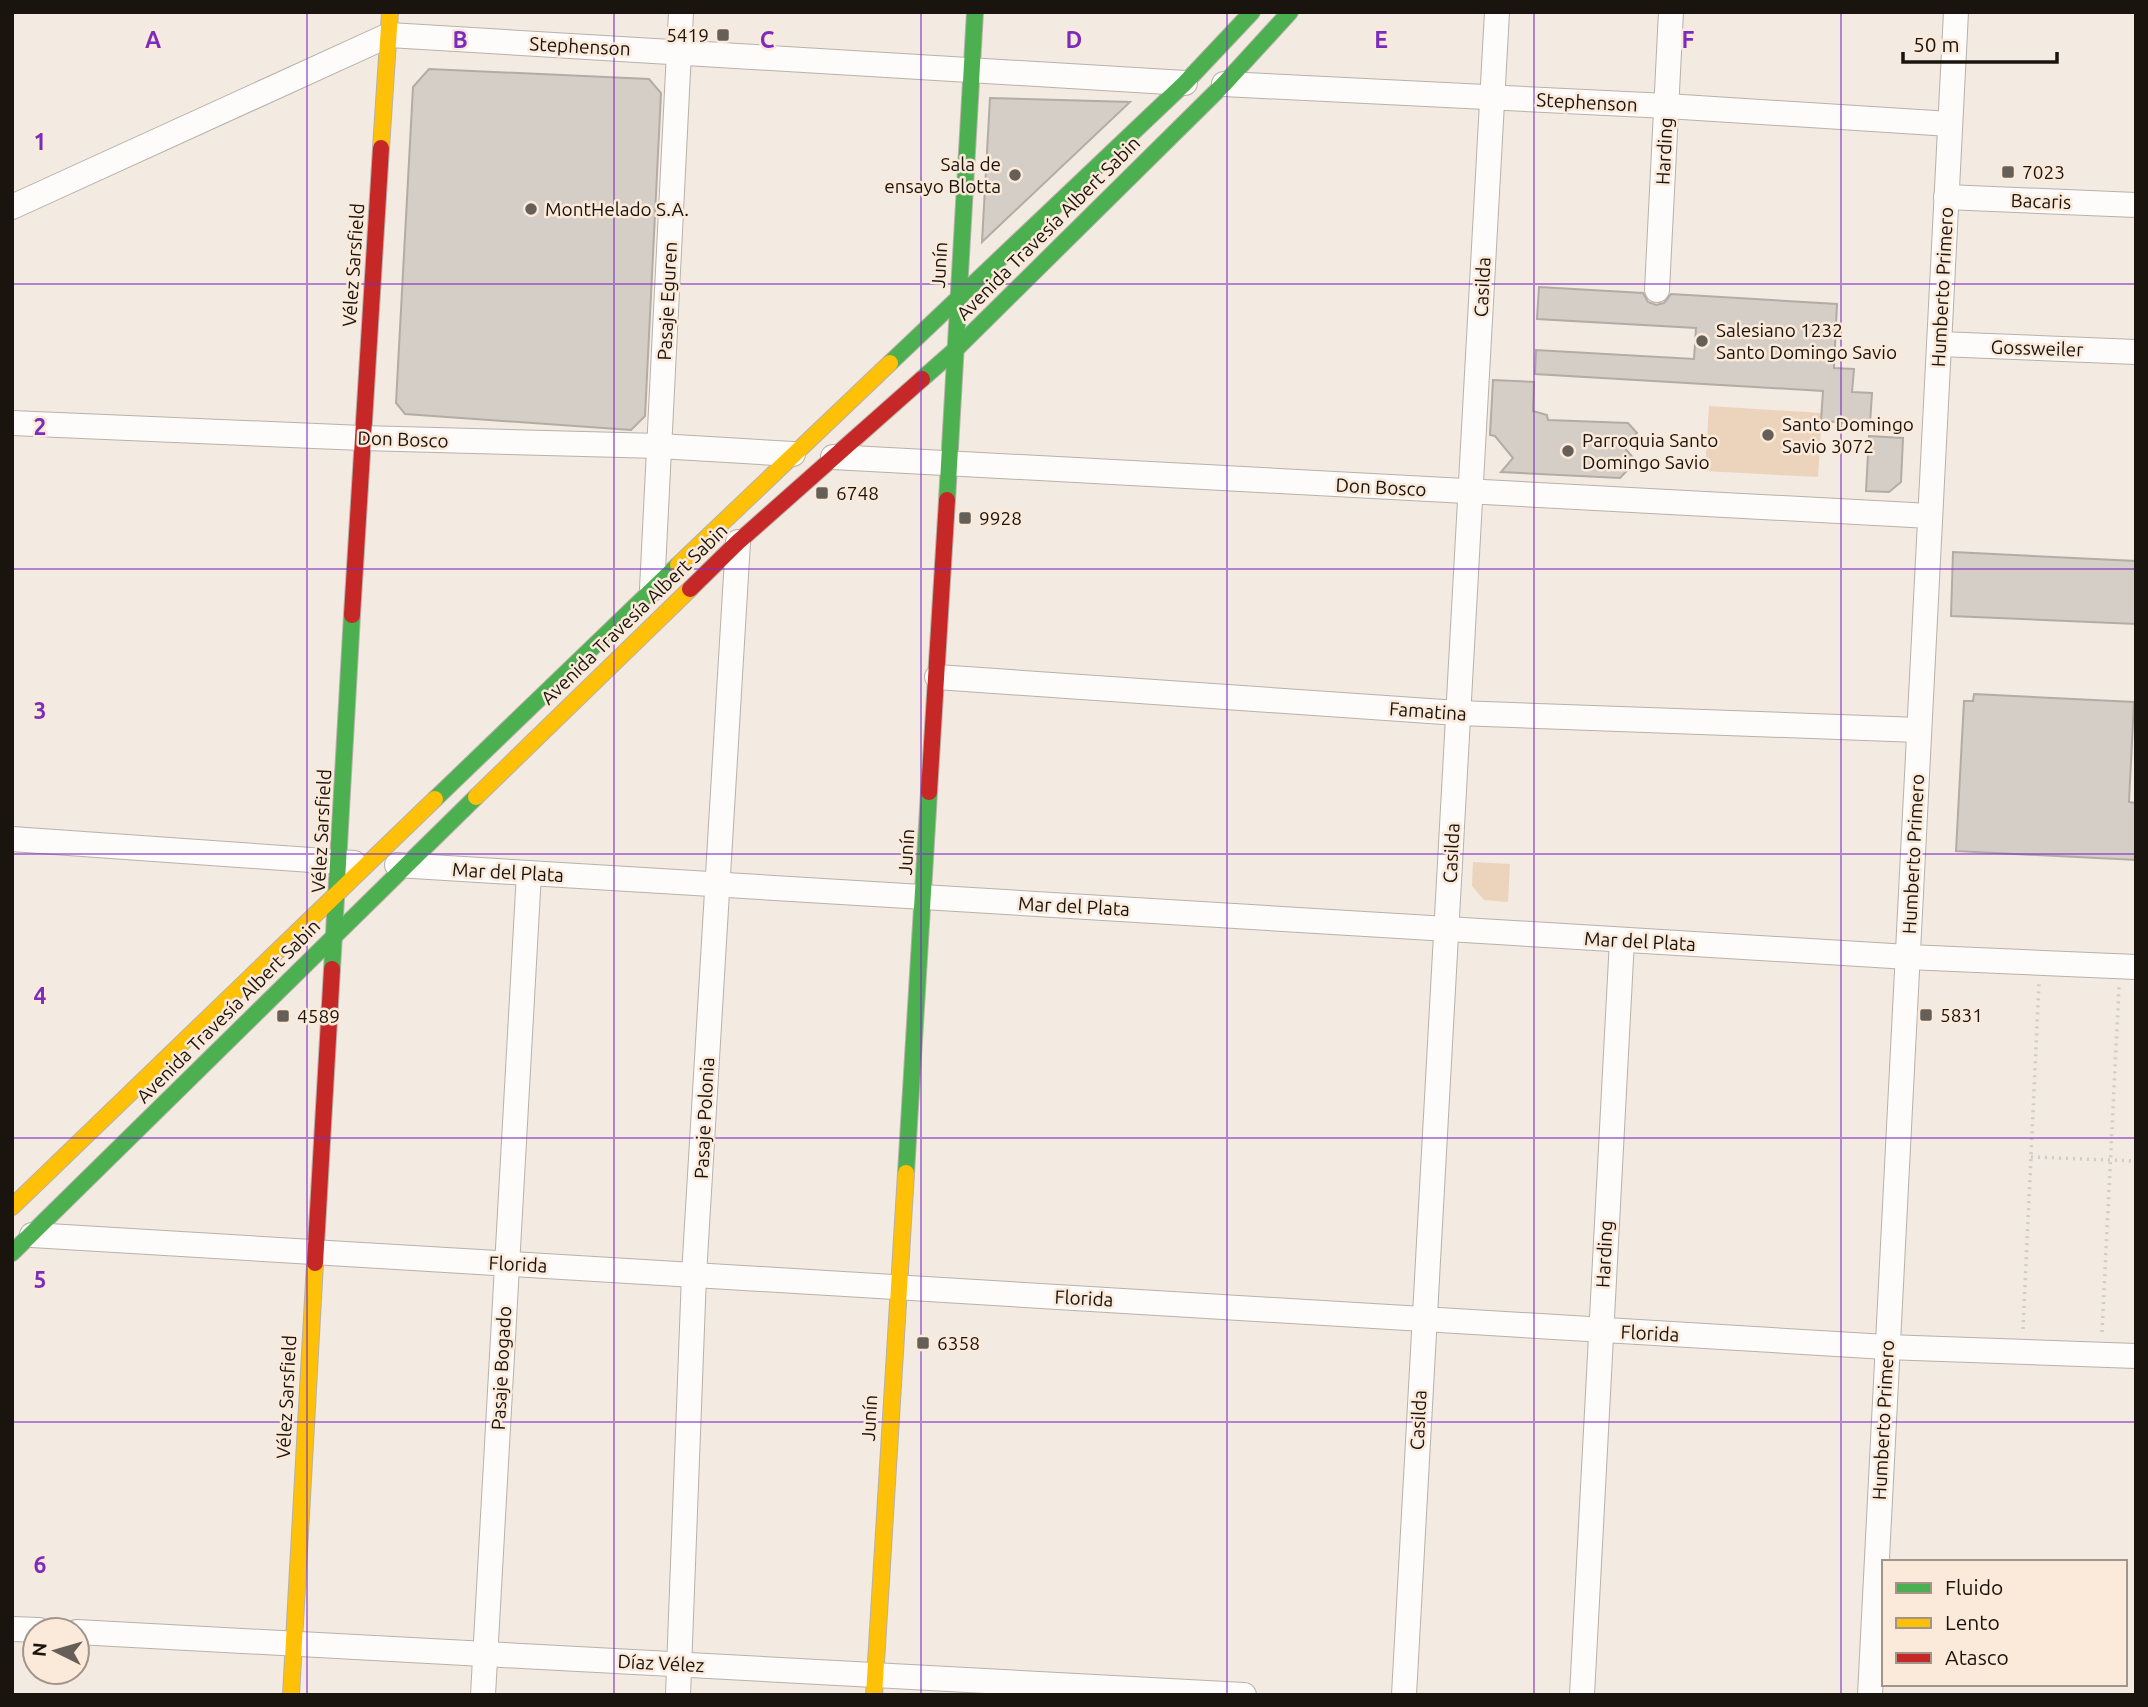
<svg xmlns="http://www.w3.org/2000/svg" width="2148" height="1707" font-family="Ubuntu,sans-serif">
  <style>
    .green { fill: #ecd3bc }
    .building { fill: #d5cec7; stroke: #b3aca6; stroke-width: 2 }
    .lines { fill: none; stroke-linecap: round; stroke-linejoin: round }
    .street-casing { stroke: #b8b1aa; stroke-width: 26 }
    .fast-casing { stroke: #b8b1aa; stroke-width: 18 }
    .slow-casing { stroke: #b8b1aa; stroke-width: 18 }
    .jam-casing { stroke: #b8b1aa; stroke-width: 18 }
    .path { stroke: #cfcdca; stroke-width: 3.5; stroke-dasharray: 2 5; stroke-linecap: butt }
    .street { stroke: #fdfcfa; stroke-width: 24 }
    .fast { stroke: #4caf50; stroke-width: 16 }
    .slow { stroke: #ffc107; stroke-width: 16 }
    .jam { stroke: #c62828; stroke-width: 16 }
    .grid { fill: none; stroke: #7b2cbf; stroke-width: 2; stroke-opacity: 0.55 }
    .poi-dot { fill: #665f58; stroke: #fbe9d9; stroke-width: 2.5 }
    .labels { text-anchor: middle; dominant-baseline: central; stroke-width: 5; stroke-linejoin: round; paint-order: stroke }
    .poi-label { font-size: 19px; fill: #1a140e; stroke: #fbe9d9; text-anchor: start }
    .street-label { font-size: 19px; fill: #1a140e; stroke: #fbe9d9 }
    .grid-label { font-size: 23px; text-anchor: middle; font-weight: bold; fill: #7b2cbf; stroke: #fbe9d9; stroke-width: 5; stroke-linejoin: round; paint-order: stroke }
  </style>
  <rect width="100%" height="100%" fill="#f3eae1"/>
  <g class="green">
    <path d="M1709,406L1822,413L1818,477L1705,471Z"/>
    <path d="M1473,862L1510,864L1508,902L1484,900L1472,886Z"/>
  </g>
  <g class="building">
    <path d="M429,69L649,79L661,93L645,416L631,430L405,414L396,403L413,87Z"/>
    <path d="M990,98L1130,102L982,242Z"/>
    <path d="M1539,287L1643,293L1648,302L1656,305L1664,303L1671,294L1837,304L1834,368L1854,369L1852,392L1872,393L1870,424L1821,421L1823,391L1535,374L1536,350L1694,359L1696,328L1537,319Z"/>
    <path d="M1493,380L1534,382L1533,411L1547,415L1548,420L1628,423L1637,433L1622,445L1636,461L1620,478L1501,472L1513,458L1495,436L1490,435Z"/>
    <path d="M1869,436L1903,438L1901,482L1889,492L1866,491Z"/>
    <path d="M1953,552L2136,561V624L1951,616Z"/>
    <path d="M1974,694L2134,702L2129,802L2136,803V860L1956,851L1964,701H1973Z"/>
  </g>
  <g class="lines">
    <defs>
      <g id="street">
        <path d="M1224,84L1667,106L1950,124"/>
        <path d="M1946,197L2136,205"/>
        <path d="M12,207L389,35L1185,83"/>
        <path d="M1657,290L1671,12"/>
        <path d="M1939,344L2136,352"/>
        <path d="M12,423L362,438L659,446L793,454"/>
        <path d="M833,457L1930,516"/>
        <path d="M652,589L681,12"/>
        <path d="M937,677L1458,713L1919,730"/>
        <path d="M12,839L354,863"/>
        <path d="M397,865L1908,957L2136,967"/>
        <path d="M32,1235L1886,1347L2136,1356"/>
        <path d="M12,1629L39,1630"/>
        <path d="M77,1632L1244,1695"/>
        <path d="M483,1695L529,873"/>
        <path d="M678,1695L694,1275L738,542"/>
        <path d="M1404,1695L1497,12"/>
        <path d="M1582,1695L1622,940"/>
        <path d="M1870,1695L1956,12"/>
      </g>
      <g id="fast">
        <path d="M890,363L1185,83L1252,12"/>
        <path d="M922,379L956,349L1224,84L1290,12"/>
        <path d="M947,500L975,12"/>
        <path d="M435,799L678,565"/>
        <path d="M332,969L352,615"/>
        <path d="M906,1173L929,792"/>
        <path d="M12,1253L476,797"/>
      </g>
      <g id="slow">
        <path d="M381,148L390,12"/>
        <path d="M678,565L890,363"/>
        <path d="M476,797L690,589"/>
        <path d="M12,1207L435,799"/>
        <path d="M291,1695L315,1263"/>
        <path d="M874,1695L906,1173"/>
      </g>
      <g id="jam">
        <path d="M690,589L738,542L922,379"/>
        <path d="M352,615L381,148"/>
        <path d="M929,792L947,500"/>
        <path d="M315,1263L332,969"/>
      </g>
    </defs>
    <use href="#street" class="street-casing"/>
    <use href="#fast" class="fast-casing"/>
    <use href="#slow" class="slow-casing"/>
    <use href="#jam" class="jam-casing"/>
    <g class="path">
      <path d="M2031,1157L2136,1161"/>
      <path d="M2023,1329L2039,983"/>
      <path d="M2102,1332L2119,987"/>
    </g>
    <use href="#street" class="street"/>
    <use href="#fast" class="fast"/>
    <use href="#slow" class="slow"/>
    <use href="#jam" class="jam"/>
  </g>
  <path class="grid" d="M307,12V1695M614,12V1695M921,12V1695M1227,12V1695M1534,12V1695M1841,12V1695M12,284H2136M12,569H2136M12,854H2136M12,1138H2136M12,1422H2136"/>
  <g class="poi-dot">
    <rect x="716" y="28" width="14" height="14" rx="3.5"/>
    <rect x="2001" y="165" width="14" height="14" rx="3.5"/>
    <circle cx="1015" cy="175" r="7"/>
    <circle cx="531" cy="209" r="7"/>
    <circle cx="1702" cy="341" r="7"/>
    <circle cx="1768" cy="435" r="7"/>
    <circle cx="1568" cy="451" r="7"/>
    <rect x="815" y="486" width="14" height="14" rx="3.5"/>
    <rect x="958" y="511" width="14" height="14" rx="3.5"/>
    <rect x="1919" y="1008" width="14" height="14" rx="3.5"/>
    <rect x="276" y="1009" width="14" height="14" rx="3.5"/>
    <rect x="916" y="1336" width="14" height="14" rx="3.5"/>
  </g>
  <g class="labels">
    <g class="poi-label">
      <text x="709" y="35" text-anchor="end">5419</text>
      <text x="1001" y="164" text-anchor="end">Sala de<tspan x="1001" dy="22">ensayo Blotta</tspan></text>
      <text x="2022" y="172">7023</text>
      <text x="545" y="209">MontHelado S.A.</text>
      <text x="1716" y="330">Salesiano 1232<tspan x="1716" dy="22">Santo Domingo Savio</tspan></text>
      <text x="1782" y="424">Santo Domingo<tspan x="1782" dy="22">Savio 3072</tspan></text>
      <text x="1582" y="440">Parroquia Santo<tspan x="1582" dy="22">Domingo Savio</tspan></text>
      <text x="836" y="493">6748</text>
      <text x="979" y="518">9928</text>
      <text x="1940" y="1015">5831</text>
      <text x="297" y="1016">4589</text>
      <text x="937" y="1343">6358</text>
    </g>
    <g class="street-label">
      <text transform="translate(580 46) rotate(3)">Stephenson</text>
      <text transform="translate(1587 102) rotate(3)">Stephenson</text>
      <text transform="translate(1664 151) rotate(-87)">Harding</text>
      <text transform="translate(2041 201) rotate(2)">Bacaris</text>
      <text transform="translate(1048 228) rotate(-45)">Avenida Travesía Albert Sabin</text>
      <text transform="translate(353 265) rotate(-86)">Vélez Sarsfield</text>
      <text transform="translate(939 265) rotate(-87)">Junín</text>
      <text transform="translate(1482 287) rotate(-87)">Casilda</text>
      <text transform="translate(1942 287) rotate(-87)">Humberto Primero</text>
      <text transform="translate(667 301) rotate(-87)">Pasaje Eguren</text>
      <text transform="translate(2037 348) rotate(2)">Gossweiler</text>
      <text transform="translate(403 439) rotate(2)">Don Bosco</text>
      <text transform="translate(1381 487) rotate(3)">Don Bosco</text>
      <text transform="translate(634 614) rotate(-44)">Avenida Travesía Albert Sabin</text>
      <text transform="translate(1428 711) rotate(4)">Famatina</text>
      <text transform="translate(321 831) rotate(-87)">Vélez Sarsfield</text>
      <text transform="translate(906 852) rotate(-87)">Junín</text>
      <text transform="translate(1451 853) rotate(-87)">Casilda</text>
      <text transform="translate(1913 854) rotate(-87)">Humberto Primero</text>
      <text transform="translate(508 872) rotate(3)">Mar del Plata</text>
      <text transform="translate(1074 906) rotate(3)">Mar del Plata</text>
      <text transform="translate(1640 941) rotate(3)">Mar del Plata</text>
      <text transform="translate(228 1011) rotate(-45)">Avenida Travesía Albert Sabin</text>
      <text transform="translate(704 1118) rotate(-87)">Pasaje Polonia</text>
      <text transform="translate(1604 1254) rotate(-87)">Harding</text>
      <text transform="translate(518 1264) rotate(3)">Florida</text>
      <text transform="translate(1084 1298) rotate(3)">Florida</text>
      <text transform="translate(1650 1333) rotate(3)">Florida</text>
      <text transform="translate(501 1368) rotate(-87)">Pasaje Bogado</text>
      <text transform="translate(286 1397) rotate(-87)">Vélez Sarsfield</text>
      <text transform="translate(869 1418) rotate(-87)">Junín</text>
      <text transform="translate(1418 1420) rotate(-87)">Casilda</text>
      <text transform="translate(1883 1420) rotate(-87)">Humberto Primero</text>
      <text transform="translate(661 1663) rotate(3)">Díaz Vélez</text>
    </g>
  </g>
  <g class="grid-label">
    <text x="153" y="48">A</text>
    <text x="460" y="48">B</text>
    <text x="767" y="48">C</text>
    <text x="1074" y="48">D</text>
    <text x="1381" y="48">E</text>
    <text x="1688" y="48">F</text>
    <text x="40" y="150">1</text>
    <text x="40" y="435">2</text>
    <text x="40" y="719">3</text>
    <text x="40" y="1004">4</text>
    <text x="40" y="1288">5</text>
    <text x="40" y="1573">6</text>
  </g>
  <rect width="2148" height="1707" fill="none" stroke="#1a140e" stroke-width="28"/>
  <rect x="1882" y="1560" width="245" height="126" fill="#fbe9d9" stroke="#a19488" stroke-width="2"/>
  <rect x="1896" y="1583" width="35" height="10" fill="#4caf50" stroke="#a19488" stroke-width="2"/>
  <text x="1945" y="1595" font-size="21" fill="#1a140e">Fluido</text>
  <rect x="1896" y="1618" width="35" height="10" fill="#ffc107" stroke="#a19488" stroke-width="2"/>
  <text x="1945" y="1630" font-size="21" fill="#1a140e">Lento</text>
  <rect x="1896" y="1653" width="35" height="10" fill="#c62828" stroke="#a19488" stroke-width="2"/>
  <text x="1945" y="1665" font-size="21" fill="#1a140e">Atasco</text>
  <g transform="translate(56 1651) rotate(275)"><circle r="33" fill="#fbe9d9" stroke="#a19488" stroke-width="2"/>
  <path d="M0-5L12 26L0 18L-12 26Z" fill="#665f58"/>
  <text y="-10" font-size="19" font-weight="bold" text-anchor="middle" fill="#1a140e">N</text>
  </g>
  <path d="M1903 52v10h154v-10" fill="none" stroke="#1a140e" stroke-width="3.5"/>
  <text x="1913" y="52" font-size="21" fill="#1a140e" stroke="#fbe9d9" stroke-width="5" paint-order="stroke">50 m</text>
</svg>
